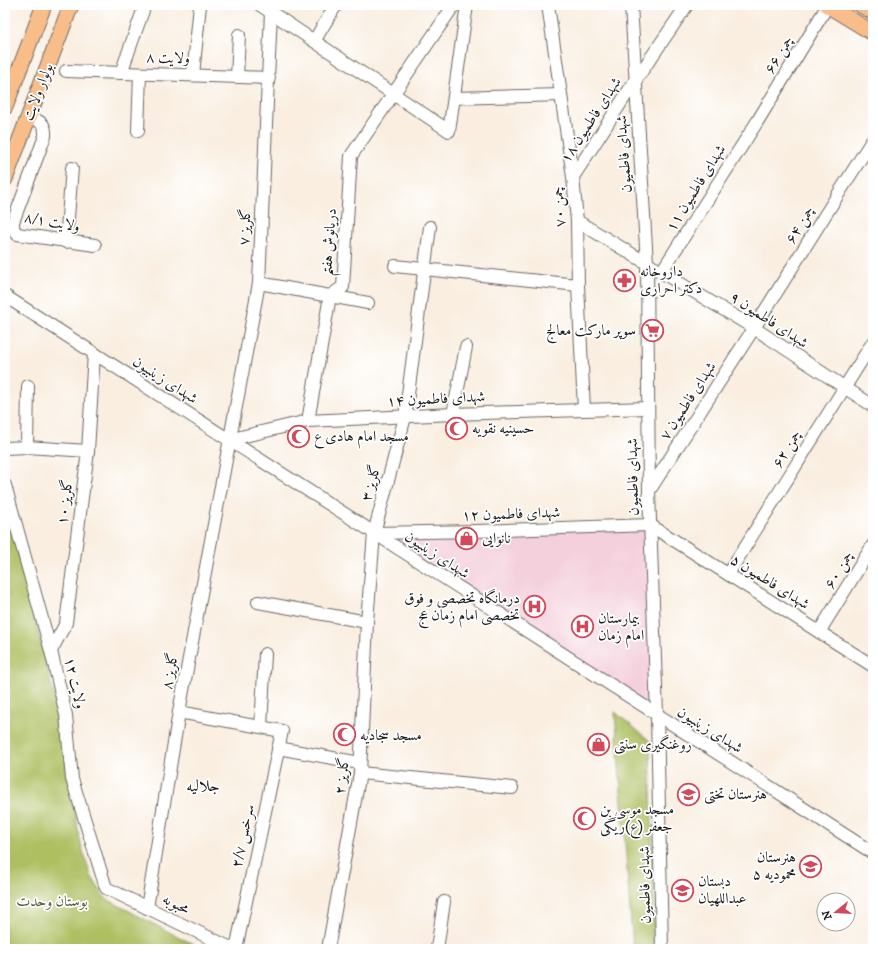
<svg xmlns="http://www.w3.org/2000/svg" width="878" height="954" font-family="'IM FELL DW Pica',Amiri,serif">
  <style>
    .built { fill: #f4cfdc }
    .green { fill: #aebf62; stroke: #656e3f }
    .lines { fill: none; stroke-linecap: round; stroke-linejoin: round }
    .minor-casing { stroke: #696661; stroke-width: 14 }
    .major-casing { stroke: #696661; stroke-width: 17 }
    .minor { stroke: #fff; stroke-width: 12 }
    .major { stroke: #f9bd89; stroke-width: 15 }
    .labels { text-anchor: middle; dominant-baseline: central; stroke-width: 3.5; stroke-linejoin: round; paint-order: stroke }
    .street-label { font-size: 15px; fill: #1c1c1c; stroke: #fff }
    .poi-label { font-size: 15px; fill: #1c1c1c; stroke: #fff; text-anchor: start }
    .park-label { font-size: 15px; fill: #565d38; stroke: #fff }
    .neighbourhood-label { font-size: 16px; fill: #1c1c1c; stroke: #fff }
  </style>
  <rect width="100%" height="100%" fill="#fff"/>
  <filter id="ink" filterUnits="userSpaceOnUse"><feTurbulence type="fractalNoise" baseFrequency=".025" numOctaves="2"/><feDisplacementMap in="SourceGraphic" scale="8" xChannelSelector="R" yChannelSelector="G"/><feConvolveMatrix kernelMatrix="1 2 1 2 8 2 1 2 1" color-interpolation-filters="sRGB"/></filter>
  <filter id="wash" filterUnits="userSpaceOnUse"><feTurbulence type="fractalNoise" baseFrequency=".012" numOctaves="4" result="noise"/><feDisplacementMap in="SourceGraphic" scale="16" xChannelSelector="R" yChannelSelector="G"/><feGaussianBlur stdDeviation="0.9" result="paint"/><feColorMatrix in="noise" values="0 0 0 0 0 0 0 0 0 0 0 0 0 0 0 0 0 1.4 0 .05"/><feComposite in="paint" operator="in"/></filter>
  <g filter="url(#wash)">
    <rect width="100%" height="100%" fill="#f9eee0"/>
    <path class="built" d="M645,527L656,716L377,538Z"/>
    <g class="green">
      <path d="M5,500L61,723L68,776L81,845L91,876L105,898L157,926L203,949H5Z"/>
      <path d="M615,712L650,741L655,949H633Z"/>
    </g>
  </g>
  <g filter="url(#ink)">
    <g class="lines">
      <defs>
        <g id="minor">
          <path d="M260,5L449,131L467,5"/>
          <path d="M548,5L573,177L577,221L578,285L584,409"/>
          <path d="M631,5L647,263L649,491L657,715L662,949"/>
          <path d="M314,41L336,5"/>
          <path d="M66,71L269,78"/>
          <path d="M121,73L145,5"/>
          <path d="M193,75L200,5"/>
          <path d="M237,77L239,35"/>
          <path d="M454,98L561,95"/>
          <path d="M29,116C39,122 46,122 45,136L13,222V228L17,234L95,245"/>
          <path d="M138,131L140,74"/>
          <path d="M573,177L635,81L687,5"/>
          <path d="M577,221L754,328L873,406"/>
          <path d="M66,242L72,168"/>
          <path d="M395,266L578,285"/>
          <path d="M662,271L757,122L828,5"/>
          <path d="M259,283L368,303"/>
          <path d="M5,296L873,853"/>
          <path d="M453,414L466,347"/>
          <path d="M308,421L330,296L343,287L351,156L454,5"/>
          <path d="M228,440L308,421L453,414L648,408"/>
          <path d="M27,447L28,386"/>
          <path d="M5,448L27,447L88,451"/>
          <path d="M5,485L51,651L66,715L72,779L106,888L233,949"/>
          <path d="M649,491L754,328L873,139"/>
          <path d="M374,533L477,531L650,525L873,666"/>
          <path d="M728,574L873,342"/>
          <path d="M258,602L367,622"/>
          <path d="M819,632L873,545"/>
          <path d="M51,651L66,623L88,451L94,353"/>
          <path d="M179,712L282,731L236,949"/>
          <path d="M261,727L265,654"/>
          <path d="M278,748L360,763"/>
          <path d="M360,773L512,788"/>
          <path d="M147,908L179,712L259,283L271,12"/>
          <path d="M328,949L360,773L367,622L374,533L405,417L430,227"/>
          <path d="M437,949L444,902"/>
        </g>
        <g id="major">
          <path d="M827,5L873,33"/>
          <path d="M861,5L873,12"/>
          <path d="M5,107L44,5"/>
          <path d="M5,179L71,5"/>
        </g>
      </defs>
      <use href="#minor" class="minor-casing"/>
      <use href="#major" class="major-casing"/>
      <use href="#minor" class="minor"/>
      <use href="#major" class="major"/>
    </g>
  </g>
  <defs>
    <symbol id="pharmacy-ring" viewBox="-11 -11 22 22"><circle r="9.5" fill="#fff" stroke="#d1495b" stroke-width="1.5"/><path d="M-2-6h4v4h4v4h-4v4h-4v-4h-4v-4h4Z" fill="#d1495b"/></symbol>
    <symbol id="supermarket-ring" viewBox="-11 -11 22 22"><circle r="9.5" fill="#fff" stroke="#d1495b" stroke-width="1.5"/><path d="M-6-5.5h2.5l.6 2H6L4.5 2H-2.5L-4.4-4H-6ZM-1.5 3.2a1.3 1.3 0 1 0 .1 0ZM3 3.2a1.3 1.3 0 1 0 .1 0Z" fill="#d1495b"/></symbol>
    <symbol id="mosque-ring" viewBox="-11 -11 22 22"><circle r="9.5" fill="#fff" stroke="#d1495b" stroke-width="1.5"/><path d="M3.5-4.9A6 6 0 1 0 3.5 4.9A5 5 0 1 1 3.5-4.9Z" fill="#d1495b"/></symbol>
    <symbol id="shop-ring" viewBox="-11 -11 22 22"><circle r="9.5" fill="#fff" stroke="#d1495b" stroke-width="1.5"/><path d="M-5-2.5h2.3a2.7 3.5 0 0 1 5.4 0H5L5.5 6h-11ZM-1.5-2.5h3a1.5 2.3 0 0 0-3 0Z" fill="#d1495b"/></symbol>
    <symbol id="hospital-ring" viewBox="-11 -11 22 22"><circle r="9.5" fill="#fff" stroke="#d1495b" stroke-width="1.5"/><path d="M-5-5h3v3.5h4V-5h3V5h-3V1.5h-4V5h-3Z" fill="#d1495b"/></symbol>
    <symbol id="school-ring" viewBox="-11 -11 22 22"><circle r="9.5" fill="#fff" stroke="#d1495b" stroke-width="1.5"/><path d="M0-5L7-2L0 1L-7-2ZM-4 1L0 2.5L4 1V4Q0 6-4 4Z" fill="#d1495b"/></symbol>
  </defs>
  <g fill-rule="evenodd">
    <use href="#pharmacy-ring" x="612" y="268" width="25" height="25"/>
    <use href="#supermarket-ring" x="640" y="318" width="25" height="25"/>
    <use href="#mosque-ring" x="444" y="416" width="25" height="25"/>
    <use href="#mosque-ring" x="286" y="424" width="25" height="25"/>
    <use href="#shop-ring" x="454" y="526" width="25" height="25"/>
    <use href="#hospital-ring" x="522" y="594" width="25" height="25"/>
    <use href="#hospital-ring" x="570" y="614" width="25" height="25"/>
    <use href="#mosque-ring" x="332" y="722" width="25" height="25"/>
    <use href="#shop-ring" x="586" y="732" width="25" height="25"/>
    <use href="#school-ring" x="676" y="782" width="25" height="25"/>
    <use href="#mosque-ring" x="572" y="806" width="25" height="25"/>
    <use href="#school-ring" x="798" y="854" width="25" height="25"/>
    <use href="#school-ring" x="670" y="878" width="25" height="25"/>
  </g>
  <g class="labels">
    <g class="street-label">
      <text transform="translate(779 55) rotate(-58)">چمن ۶۶</text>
      <text transform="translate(168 58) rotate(1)">ولایت ۸</text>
      <text transform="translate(38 92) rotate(-69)">بولوار ولایت</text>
      <text transform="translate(591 120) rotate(-57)">شهدای فاطمیون ۱۸</text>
      <text transform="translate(624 154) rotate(-94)">شهدای فاطمیون</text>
      <text transform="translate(696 188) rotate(-58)">شهدای فاطمیون ۱۱</text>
      <text transform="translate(559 207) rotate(-94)">چمن ۷۰</text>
      <text transform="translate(52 222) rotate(10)">ولایت ۸/۱</text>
      <text transform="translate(800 225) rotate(-58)">چمن ۶۴</text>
      <text transform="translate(245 227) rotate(-87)">گلریز ۷</text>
      <text transform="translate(329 242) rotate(-86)">دریانوش هفتم</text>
      <text transform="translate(769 320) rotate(33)">شهدای فاطمیون ۹</text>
      <text transform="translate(165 380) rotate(33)">شهدای زینبیون</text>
      <text transform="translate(436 399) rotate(-3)">شهدای فاطمیون ۱۴</text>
      <text transform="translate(688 401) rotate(-57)">شهدای فاطمیون ۷</text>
      <text transform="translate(787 449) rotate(-58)">چمن ۶۲</text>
      <text transform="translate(633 477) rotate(-91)">شهدای فاطمیون</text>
      <text transform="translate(371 483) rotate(-75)">گلریز ۳</text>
      <text transform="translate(65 502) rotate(-83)">گلریز ۱۰</text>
      <text transform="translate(511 514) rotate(-2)">شهدای فاطمیون ۱۲</text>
      <text transform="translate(437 555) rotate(33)">شهدای زینبیون</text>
      <text transform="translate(839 570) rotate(-58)">چمن ۶۰</text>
      <text transform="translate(770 582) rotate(32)">شهدای فاطمیون ۵</text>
      <text transform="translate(170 671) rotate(-80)">گلریز ۸</text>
      <text transform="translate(75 683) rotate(77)">ولایت ۱۲</text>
      <text transform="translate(710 730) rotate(32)">شهدای زینبیون</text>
      <text transform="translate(342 776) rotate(-83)">گلریز ۲</text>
      <text transform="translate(243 836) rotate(-78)">سرخس ۲/۷</text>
      <text transform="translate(645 885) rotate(-91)">شهدای فاطمیون</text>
      <text transform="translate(176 904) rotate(26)">محبوبه</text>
    </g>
    <g class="poi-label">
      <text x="640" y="271">داروخانه<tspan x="640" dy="17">دکتر احراری</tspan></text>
      <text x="636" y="330" text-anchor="end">سوپر مارکت معالج</text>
      <text x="472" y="428">حسینیه نقویه</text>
      <text x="314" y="436">مسجد امام هادی ع</text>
      <text x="482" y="538">نانوایی</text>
      <text x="520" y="598" text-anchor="end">درمانگاه تخصصی و فوق<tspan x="520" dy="17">تخصصی امام زمان عج</tspan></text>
      <text x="598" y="618">بیمارستان<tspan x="598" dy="17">امام زمان</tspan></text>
      <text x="360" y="735">مسجد سجادیه</text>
      <text x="614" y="744">روغنگیری سنتی</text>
      <text x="704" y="794">هنرستان تختی</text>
      <text x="600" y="809">مسجد موسی بن<tspan x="600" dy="17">جعفر (ع)ریگی</tspan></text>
      <text x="796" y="857" text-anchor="end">هنرستان<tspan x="796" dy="17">محمودیه ۵</tspan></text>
      <text x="698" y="881">دبستان<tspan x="698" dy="17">عبداللهیان</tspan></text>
    </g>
    <g class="park-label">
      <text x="52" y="901">بوستان وحدت</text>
    </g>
    <g class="neighbourhood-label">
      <text x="203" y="786">جلالیه</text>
    </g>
  </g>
  <rect width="878" height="954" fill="none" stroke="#fff" stroke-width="20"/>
  <g transform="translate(836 912) rotate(252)"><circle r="19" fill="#ffffff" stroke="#a4a4a4"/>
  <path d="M0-3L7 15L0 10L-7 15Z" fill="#d1495b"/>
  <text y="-6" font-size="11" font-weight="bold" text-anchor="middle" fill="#1c1c1c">N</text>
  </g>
</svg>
